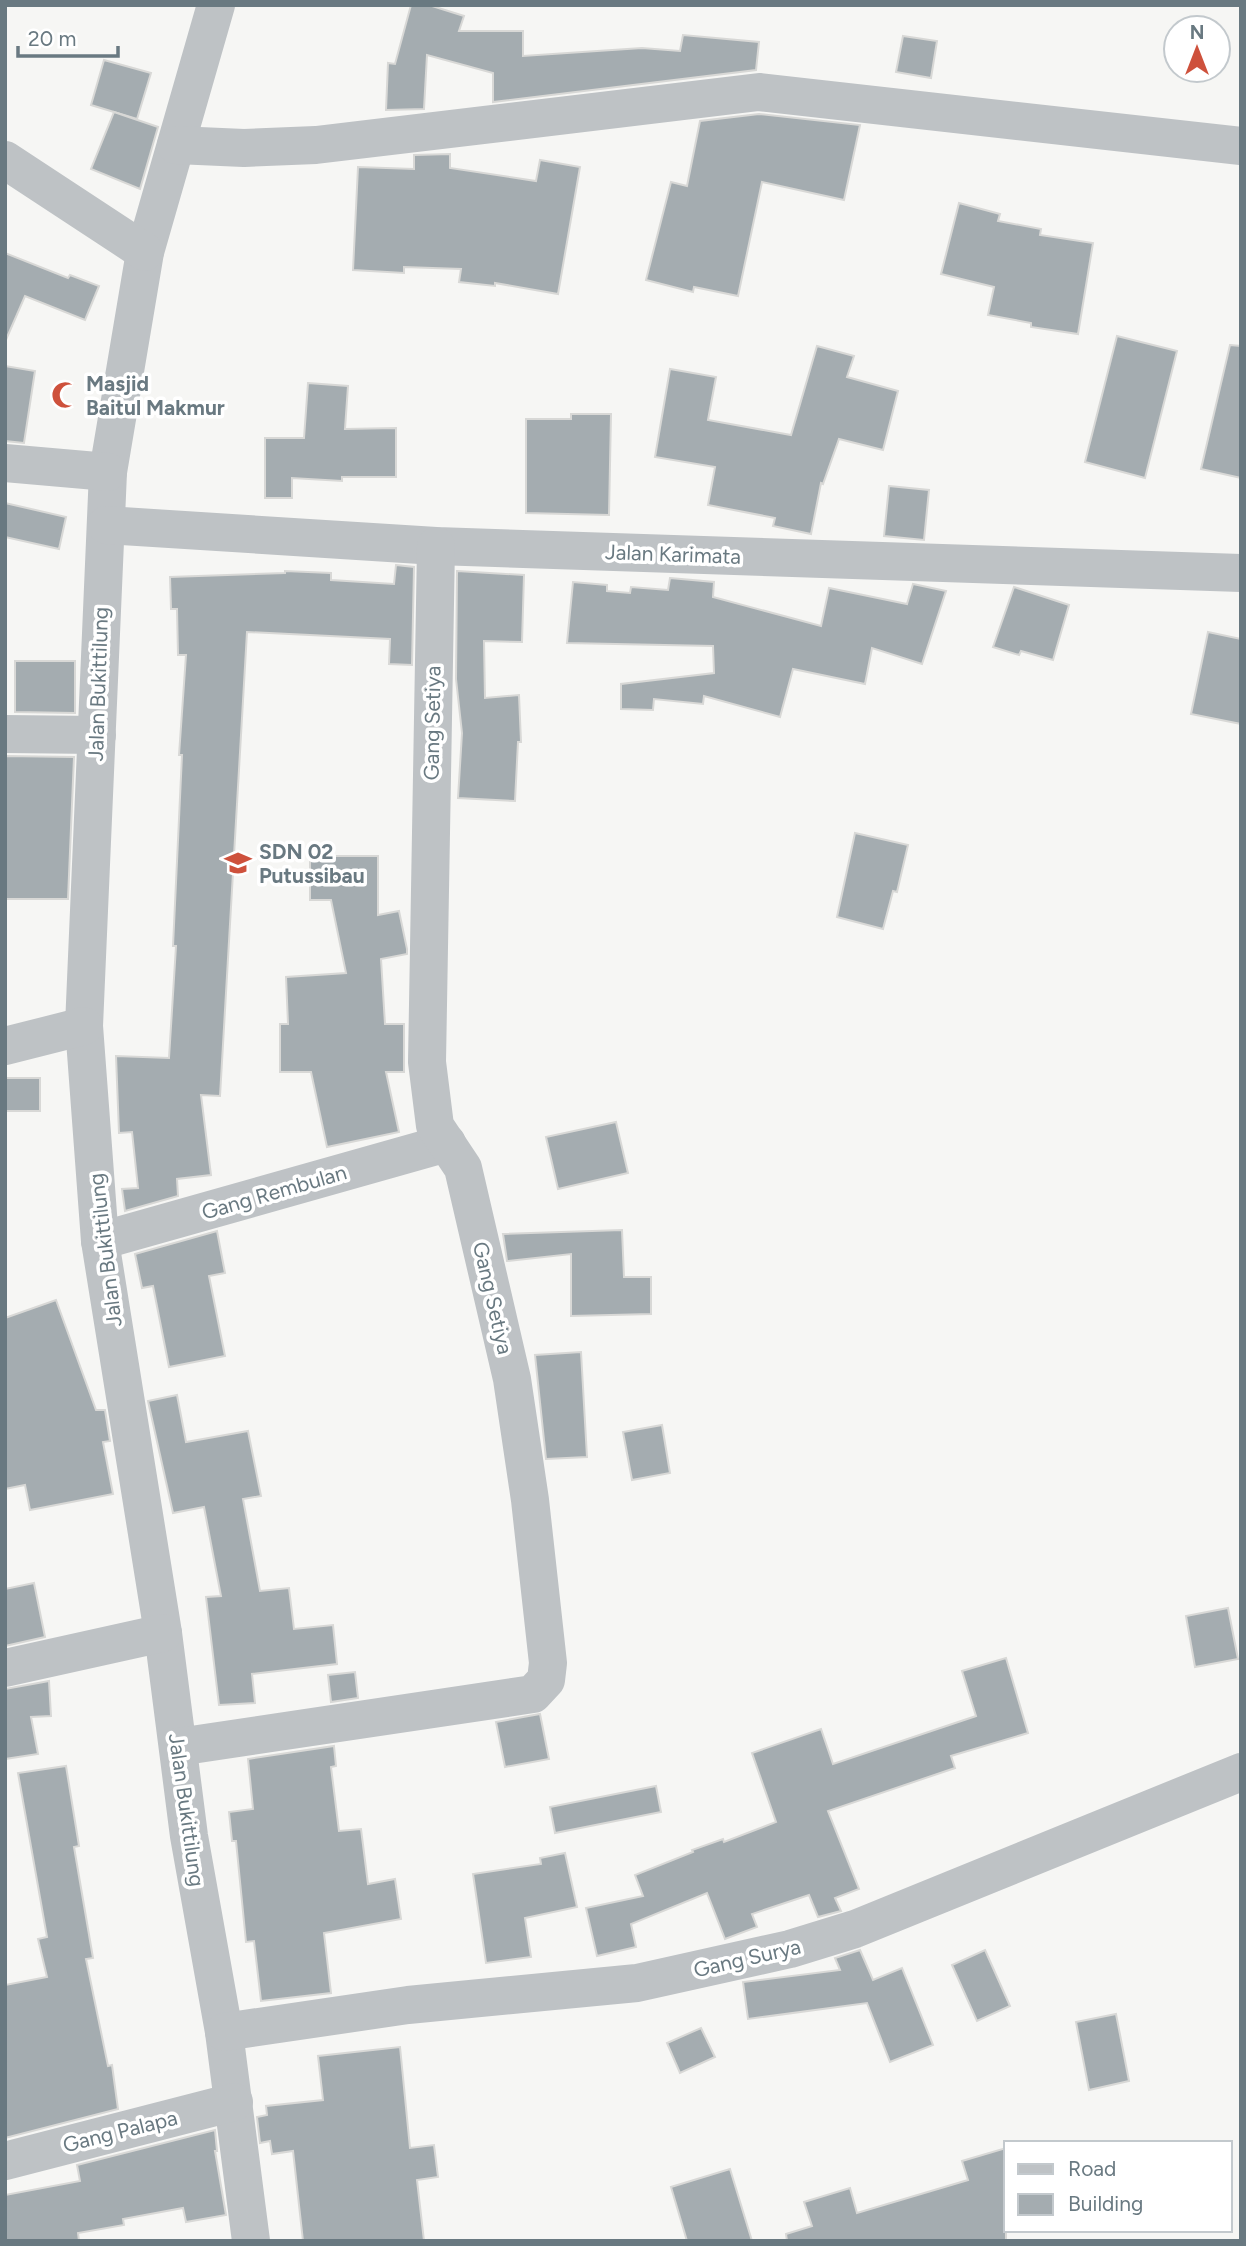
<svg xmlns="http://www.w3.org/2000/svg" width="1246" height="2246" font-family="Figtree,sans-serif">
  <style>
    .building { fill: #a4acb0; stroke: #d8d8d6; stroke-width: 2 }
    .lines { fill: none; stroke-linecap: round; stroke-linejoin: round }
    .minor { stroke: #bec2c5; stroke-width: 38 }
    .labels { text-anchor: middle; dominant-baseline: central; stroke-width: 7; stroke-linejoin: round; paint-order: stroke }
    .poi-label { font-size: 21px; font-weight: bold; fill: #697981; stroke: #fff; text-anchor: start }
    .street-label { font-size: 21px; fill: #697981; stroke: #fff }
  </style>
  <rect width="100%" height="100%" fill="#f6f6f4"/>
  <g class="building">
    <path d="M411,5H429L464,16L459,31H523V56L642,48L680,51L683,35L759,42L756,70L493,102V73L427,55L424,109L386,110L388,63L395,64Z"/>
    <path d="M903,36L937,41L931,78L896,72Z"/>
    <path d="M104,60L151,73L137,119L91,105Z"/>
    <path d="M114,112L158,127L140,189L91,169Z"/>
    <path d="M759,114L860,125L844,200L762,182L738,296L694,287L693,292L646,280L671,182L687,186L700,121Z"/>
    <path d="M450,154V168L536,181L540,160L580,167L558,294L495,283V286L459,282L461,269L404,267V273L353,270L358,167L414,169V155Z"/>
    <path d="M959,203L1000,214L998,221L1041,229L1040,235L1093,243L1078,334L1031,327V323L988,315L994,287L941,274Z"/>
    <path d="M5,253L68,278L70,275L99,286L85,320L25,296L5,342Z"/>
    <path d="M1117,336L1177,351L1145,478L1085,462Z"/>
    <path d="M1230,345L1241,346V478L1201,469Z"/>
    <path d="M817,346L854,356L847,377L898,391L883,450L839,439L823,484L821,483L811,534L773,526L775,518L708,505L715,467L655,457L670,369L716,377L708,420L791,435Z"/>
    <path d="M5,366L35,371L24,443L5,441Z"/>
    <path d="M308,383L348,386L345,429L396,428V477H342V481L292,478V498H265V438H304Z"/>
    <path d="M571,414H611L609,515L526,513V419H571Z"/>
    <path d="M889,486L929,490L924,540L884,536Z"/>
    <path d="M5,503L66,517L59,549L5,537Z"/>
    <path d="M396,565L414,567L412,665L389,664L390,639L247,632L220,1096L201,1095L211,1175L177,1179L178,1196L125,1211L122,1189L138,1188L132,1132L119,1133L116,1056L169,1058L176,946H173L182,755H179L186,655H178L177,609H171L170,577L285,573V571L331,573V580L394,584Z"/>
    <path d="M457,571L524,575L522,642L484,641L485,698L519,695L521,742H518L515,801L458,798L462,733L456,679Z"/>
    <path d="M670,578L714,582L713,597L821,626L829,588L907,604L913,584L946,591L922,664L872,648L865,684L793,669L780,717L704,696L703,704L654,699L653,710L621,709V684L714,673L713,646L567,643L573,582L607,585V591L630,593L631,587L668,590Z"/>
    <path d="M1014,587L1069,605L1053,660L1021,651L1019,655L993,647Z"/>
    <path d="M1208,632L1241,639V724L1191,714Z"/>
    <path d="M15,661H75V713L15,712Z"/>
    <path d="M5,756L74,757L68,899H5Z"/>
    <path d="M855,833L908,845L897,892L893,891L883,929L837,917Z"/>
    <path d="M310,856H378V915L399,911L407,949V954L381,959L385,1024H404V1072H386L399,1132L327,1147L311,1072H280V1024H288L286,977L346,973L331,900H310Z"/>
    <rect x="5" y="1078" width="35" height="33"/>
    <path d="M616,1122L628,1173L558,1189L546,1137Z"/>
    <path d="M622,1230L624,1277H651V1314L571,1316V1254L507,1261L503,1234Z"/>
    <path d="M217,1231L225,1273L209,1276L225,1356L169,1367L153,1286L142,1288L135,1254Z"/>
    <path d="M56,1300L96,1410H105L110,1441L103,1442L113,1494L30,1510L25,1485L5,1489V1318Z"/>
    <path d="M581,1352L587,1457L546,1459L535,1355Z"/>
    <path d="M177,1395L186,1442L248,1431L261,1496L243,1499L260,1591L289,1588L294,1629L333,1625L337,1664L252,1674L255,1703L219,1705L206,1597L221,1596L204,1507L173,1513L148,1401Z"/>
    <path d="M662,1425L670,1473L632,1480L623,1432Z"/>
    <path d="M34,1583L45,1637L5,1646V1589Z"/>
    <path d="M1228,1608L1238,1659L1195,1667L1186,1616Z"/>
    <path d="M1006,1658L1028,1733L951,1756L955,1768L828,1811L859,1889L835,1898L841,1911L818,1917L809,1895L752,1914L757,1927L725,1939L707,1893L631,1924L636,1947L597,1956L586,1908L643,1896L635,1875L693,1852L692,1850L723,1839L724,1842L776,1822L752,1753L821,1729L833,1764L976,1716L962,1671Z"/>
    <path d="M355,1672L358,1698L331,1702L328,1675Z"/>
    <path d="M49,1681L51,1716L31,1717L38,1754L5,1759V1689Z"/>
    <path d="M540,1714L549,1759L505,1767L496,1722Z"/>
    <path d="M334,1746L336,1766L331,1767L339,1831L361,1829L368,1884L395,1879L401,1919L324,1933L331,1993L261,2001L254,1941L246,1942L236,1841H232L229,1812L253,1809L248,1759Z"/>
    <path d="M66,1766L79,1846L74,1847L93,1958L86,1959L108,2066L112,2065L118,2109L5,2138V1985L47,1977L38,1939L47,1937L18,1773Z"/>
    <path d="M656,1786L661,1812L555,1833L550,1807Z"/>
    <path d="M565,1853L577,1907L525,1918L531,1957L486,1963L473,1874L541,1864L540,1858Z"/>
    <path d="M860,1950L873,1980L902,1968L933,2045L890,2062L867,2003L748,2019L743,1982L840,1970L835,1958Z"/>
    <path d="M985,1950L1010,2006L977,2021L952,1965Z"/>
    <path d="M1116,2014L1129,2081L1089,2090L1076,2022Z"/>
    <path d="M701,2028L715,2057L680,2073L667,2043Z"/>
    <path d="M400,2047L410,2148L434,2145L438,2177L417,2180L424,2241H303L293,2151L272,2154L270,2141L260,2143L257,2117L267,2115L266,2106L323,2100L318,2056Z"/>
    <path d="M215,2130L217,2151H215L226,2215L186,2222L183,2208L123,2219L124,2225L78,2233L79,2241H5V2195L80,2181L77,2165Z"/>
    <path d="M1006,2148V2241H787L786,2234L812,2226L804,2202L850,2188L857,2213L968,2180L962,2161Z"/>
    <path d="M730,2169L752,2241H687L671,2187Z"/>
  </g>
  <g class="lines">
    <g class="minor">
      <path d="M216,5L145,252L108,472L84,1026L100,1241L163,1633L189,1836L224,2032L251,2241"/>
      <path d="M176,145L244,148L316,145L759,92L1241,146"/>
      <path d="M5,160L145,252"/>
      <path d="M5,463L108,472"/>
      <path d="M106,525L436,546L1241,573"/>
      <path d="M5,734L97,735"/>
      <path d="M5,1046L84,1026"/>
      <path d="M100,1241L447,1143"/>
      <path d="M5,1668L163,1633"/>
      <path d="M178,1747L533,1694L546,1680L548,1663L530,1500L512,1379L463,1168L435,1126L427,1062L436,546"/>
      <path d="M224,2032L408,2005L637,1983L790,1949L855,1929L1241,1772"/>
      <path d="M5,2161L234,2102"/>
    </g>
  </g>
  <defs>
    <symbol id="mosque-bare" viewBox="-9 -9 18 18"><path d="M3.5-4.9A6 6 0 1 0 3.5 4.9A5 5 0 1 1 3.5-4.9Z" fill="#ce513c" stroke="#fff" stroke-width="2.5" paint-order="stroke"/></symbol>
    <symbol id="school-bare" viewBox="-9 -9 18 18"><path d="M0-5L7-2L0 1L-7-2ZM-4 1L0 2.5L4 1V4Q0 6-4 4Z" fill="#ce513c" stroke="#fff" stroke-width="2.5" paint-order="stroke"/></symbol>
  </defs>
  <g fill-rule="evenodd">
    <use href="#mosque-bare" x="46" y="376" width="38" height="38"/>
    <use href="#school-bare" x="219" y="844" width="38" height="38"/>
  </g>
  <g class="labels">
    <g class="poi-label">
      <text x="86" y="383">Masjid<tspan x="86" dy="24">Baitul Makmur</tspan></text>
      <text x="259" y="851">SDN 02<tspan x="259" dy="24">Putussibau</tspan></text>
    </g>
    <g class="street-label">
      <text transform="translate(673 554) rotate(2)">Jalan Karimata</text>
      <text transform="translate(98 684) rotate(-88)">Jalan Bukittilung</text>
      <text transform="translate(432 723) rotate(-89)">Gang Setiya</text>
      <text transform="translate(274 1192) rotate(-16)">Gang Rembulan</text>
      <text transform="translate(105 1250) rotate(-97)">Jalan Bukittilung</text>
      <text transform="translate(493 1298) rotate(77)">Gang Setiya</text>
      <text transform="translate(187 1810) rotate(82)">Jalan Bukittilung</text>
      <text transform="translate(747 1958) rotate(-13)">Gang Surya</text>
      <text transform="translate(120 2131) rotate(-14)">Gang Palapa</text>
    </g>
  </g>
  <rect width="1246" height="2246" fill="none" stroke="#697981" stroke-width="14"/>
  <rect x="1004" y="2141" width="228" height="91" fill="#ffffff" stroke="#c3c9cd" stroke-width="2"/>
  <rect x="1018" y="2164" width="35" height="10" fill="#bec2c5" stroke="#c3c9cd" stroke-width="2"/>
  <text x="1068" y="2176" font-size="21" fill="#697981">Road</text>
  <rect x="1018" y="2194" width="35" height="21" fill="#a4acb0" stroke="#c3c9cd" stroke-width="2"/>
  <text x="1068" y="2211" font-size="21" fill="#697981">Building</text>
  <g transform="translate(1197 49)"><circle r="33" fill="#ffffff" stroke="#c3c9cd" stroke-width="2"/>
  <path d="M0-5L12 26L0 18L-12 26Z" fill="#ce513c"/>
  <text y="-10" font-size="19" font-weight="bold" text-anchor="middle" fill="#697981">N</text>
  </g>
  <path d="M18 46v10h100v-10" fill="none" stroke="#697981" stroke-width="3.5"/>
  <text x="28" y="46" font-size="21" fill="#697981" stroke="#ffffff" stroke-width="5" paint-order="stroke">20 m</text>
</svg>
